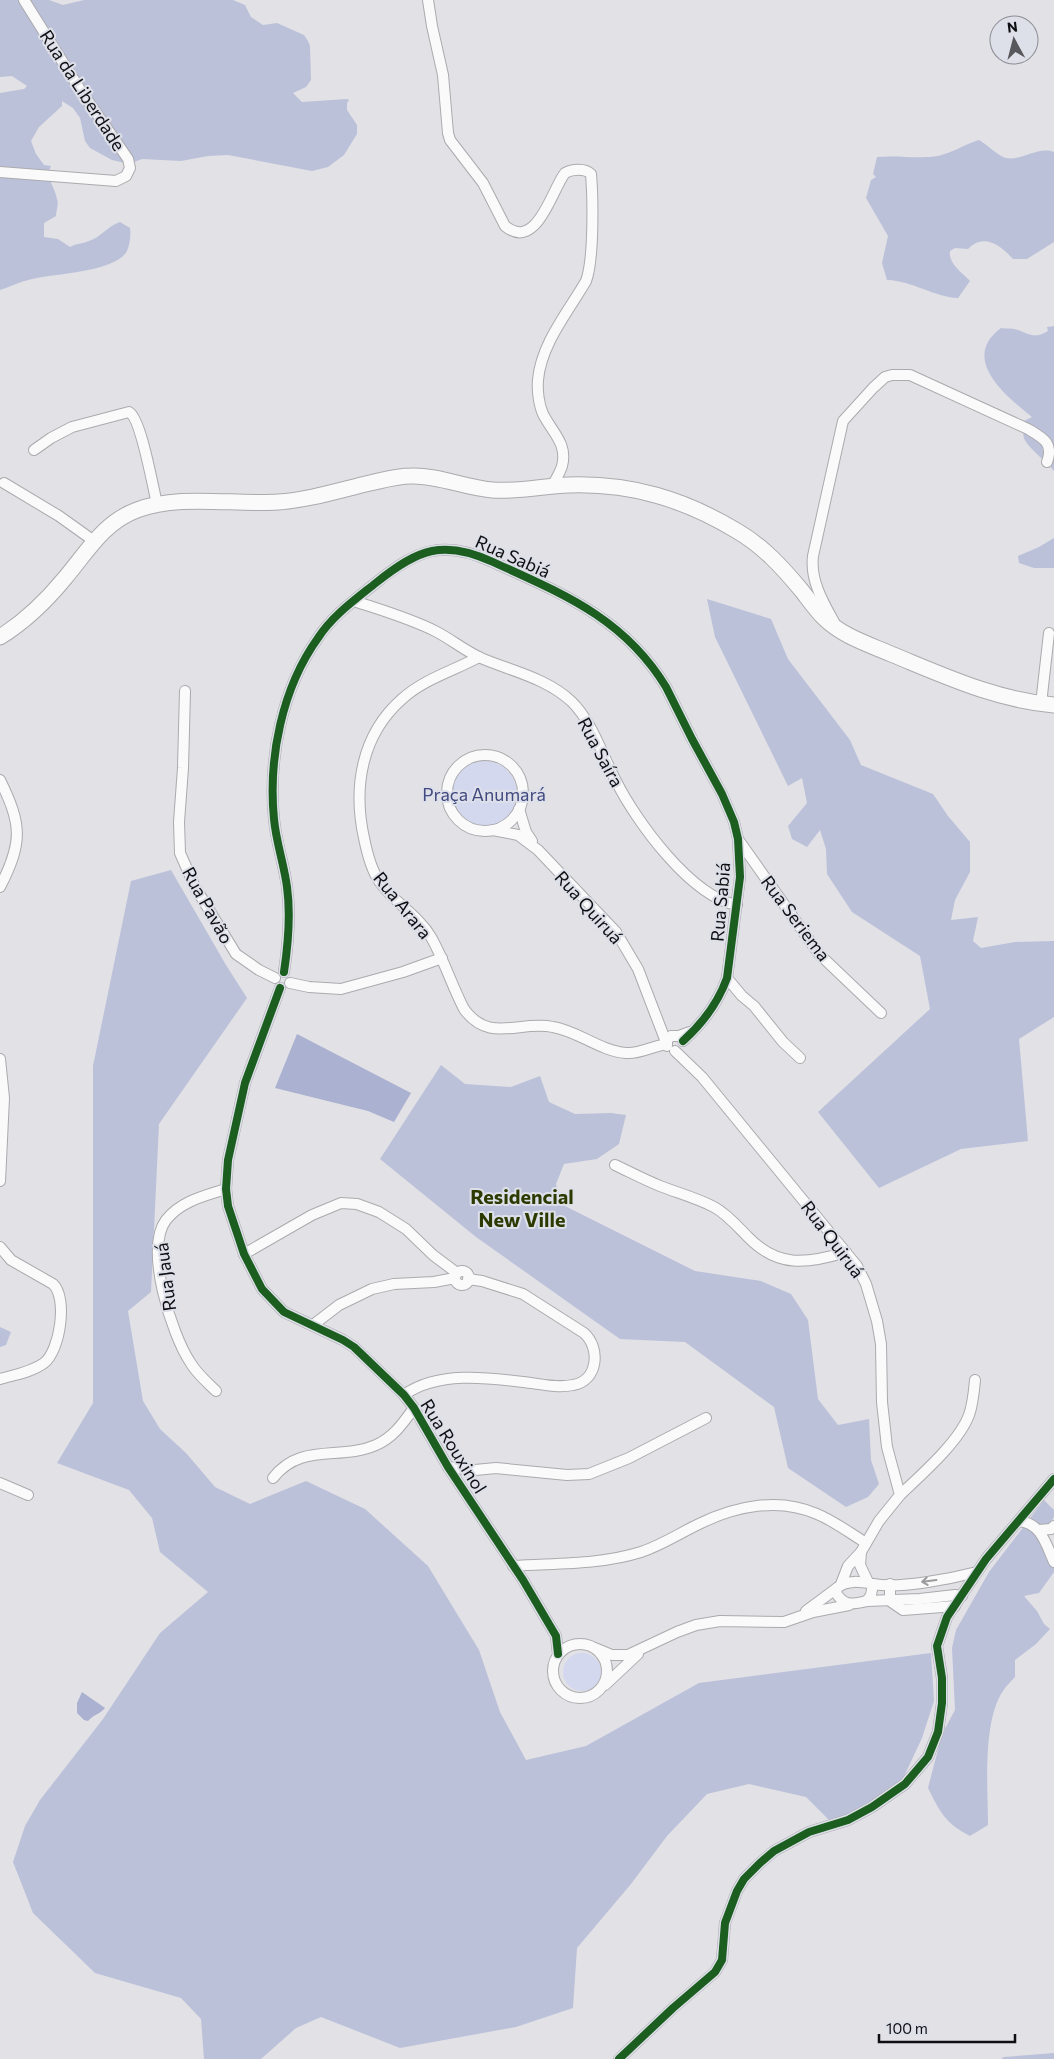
<svg xmlns="http://www.w3.org/2000/svg" width="1054" height="2059" font-family="Commissioner,sans-serif">
  <style>
    .green { fill: #d3d8ee }
    .forest { fill: #bcc1da }
    .water { fill: #abb1d0 }
    .lines { fill: none; stroke-linecap: round; stroke-linejoin: round }
    .minor-casing { stroke: #ababae; stroke-width: 12 }
    .secondary-casing { stroke: #ababae; stroke-width: 17 }
    .minor { stroke: #fafafb; stroke-width: 10 }
    .secondary { stroke: #fafafb; stroke-width: 15 }
    .cycleway-casing { stroke: #dee0e9; stroke-width: 11 }
    .cycleway { stroke: #1b5e20; stroke-width: 8 }
    .oneway { stroke: #9c9c9e }
    .labels { text-anchor: middle; dominant-baseline: central; stroke-width: 4; stroke-linejoin: round; paint-order: stroke }
    .street-label { font-size: 18px; fill: #0e0f12; stroke: #dee0e9 }
    .park-label { font-size: 18px; fill: #404980; stroke: #dee0e9 }
    .quarter-label { font-size: 20px; font-weight: bold; fill: #2c3a00; stroke: #dee0e9 }
  </style>
  <rect width="100%" height="100%" fill="#e1e1e6"/>
  <g class="green">
    <circle cx="484" cy="794" r="33"/>
    <circle cx="582" cy="1672" r="19"/>
  </g>
  <g class="forest">
    <path d="M0,0H49L63,5L84,0H233L245,5L251,17L263,25L277,23L304,35L308,41L310,46L311,80L306,87L293,93L302,102L347,99L349,100L347,103V110L357,125V134L344,155L328,167L312,171L228,155L208,156L181,161L142,159L129,164L112,160L90,148L85,141L80,118L73,108L62,101V106L39,127L31,141L36,154L44,165L51,166C45,178 55,187 57,199C59,204 56,211 56,216L44,223V237L58,239L70,247C77,243 82,244 89,241C101,237 108,226 120,222L130,228C131,235 130,244 127,251C117,271 57,274 37,278C24,280 12,286 0,290V93L24,89L27,86L12,76L0,77Z"/>
    <path d="M979,140C986,144 1000,157 1006,158C1023,161 1037,146 1054,152V242L1027,259H1013C1000,245 984,233 968,249L955,248L950,251C948,264 963,273 970,281L958,298C934,297 913,281 887,280L882,263L888,236L866,198L871,180L876,177L873,174L877,157C897,155 919,159 938,156C952,153 965,144 979,140Z"/>
    <path d="M1054,326V471C1047,462 1027,447 1024,438C1023,435 1023,427 1022,422L1032,417C1007,397 959,359 1001,328C1005,329 1010,328 1014,329C1027,331 1032,341 1048,331L1047,327Z"/>
    <path d="M1054,538V568H1034L1019,563L1018,556L1039,547Z"/>
    <path d="M707,599L771,619L788,659L850,740L861,765L933,794L948,816L970,842V872L955,900L951,920L978,917L973,941L981,948L1015,942L1054,941V1017L1019,1039L1028,1141L961,1149L879,1188L818,1112L930,1009L920,956L852,912L827,874L826,849L820,830L807,847L792,839L788,826L807,803L802,778L788,786L715,637Z"/>
    <path d="M171,870L226,965L247,998L159,1124L151,1292L128,1311L143,1401L160,1429L186,1453L215,1487L250,1504L306,1481L365,1509L428,1566L479,1650L500,1712L526,1760L586,1746L699,1683L931,1653L934,1701L922,1738L900,1785L878,1805L830,1821L806,1797L749,1784L707,1794L667,1836L631,1884L577,1948L573,2008L516,2027L400,2048L321,2017L296,2028L261,2059H204L201,2019L181,1998L95,1973L33,1913L13,1862L25,1826L40,1800L103,1719L160,1633L208,1592L160,1552L152,1518L129,1490L57,1463L93,1403V1066L131,881Z"/>
    <path d="M441,1065L465,1084L511,1087L540,1076L549,1102L575,1114L611,1113L626,1115L619,1144L597,1159L564,1164L556,1184L561,1204L695,1271L761,1281L791,1294L808,1320L818,1399L838,1425L869,1419L871,1460L879,1484L868,1497L846,1507L788,1468L774,1407L685,1342L620,1339L476,1237L380,1159Z"/>
    <path d="M0,1327L11,1332L6,1345L0,1347Z"/>
    <path d="M1044,1500L1054,1510V1517L1039,1542L1051,1553L1054,1550V1572L1039,1593L1024,1596L1037,1611L1044,1624L1050,1629L1036,1644L1015,1660V1677C1011,1681 1006,1686 1003,1691C982,1722 988,1789 988,1825L970,1836C945,1823 940,1812 928,1788L942,1734L955,1710L952,1648L956,1630L989,1572Z"/>
    <path d="M1054,2053V2059H1001L1004,2057Z"/>
  </g>
  <g class="water">
    <path d="M297,1034L411,1093L394,1122L368,1111L275,1088Z"/>
    <path d="M82,1692L105,1708C100,1714 93,1715 88,1721L84,1720L77,1713V1703Z"/>
  </g>
  <g class="lines">
    <defs>
      <g id="minor">
        <path d="M428,0L432,26L443,75L448,133L450,140L483,183L505,226C537,252 552,189 565,173C572,169 585,168 591,174C593,198 594,260 586,281C568,312 541,344 538,380C537,391 539,405 543,414C552,432 568,444 562,466C560,473 555,480 552,487"/>
        <path d="M0,172L116,181L126,176L130,168L128,159L79,88L24,0"/>
        <path d="M34,450L51,438L72,427L129,412C141,418 153,488 157,504"/>
        <path d="M4,483L59,516L94,541"/>
        <path d="M354,601C381,610 409,618 435,631C451,639 465,651 481,658C511,671 547,678 572,702C593,723 602,755 616,781C636,821 691,897 737,905"/>
        <path d="M834,622C823,602 810,580 813,556L843,421L873,388L885,377L892,375H910L1028,429C1043,438 1054,443 1047,462"/>
        <path d="M479,657C453,671 424,679 402,699C361,735 353,788 364,838C367,853 371,869 379,881C393,902 418,915 431,937C444,960 452,986 464,1009C489,1044 520,1020 553,1027C578,1031 600,1051 626,1053C641,1054 652,1046 667,1044"/>
        <path d="M185,691L183,768L179,822L180,853L195,887L236,954L259,970L275,978"/>
        <path d="M1041,704L1049,633"/>
        <circle cx="485" cy="793" r="38"/>
        <path d="M0,780C22,825 23,842 0,887"/>
        <path d="M519,809L526,832L532,841"/>
        <path d="M493,830L518,835L538,850L616,932L638,969L666,1042"/>
        <path d="M740,842L819,954L881,1013"/>
        <path d="M284,972C288,945 291,915 287,887C284,864 276,842 274,819C268,758 282,688 318,638C333,615 356,599 377,582C418,549 444,539 493,562C563,594 624,618 666,687L692,739L722,794L734,822L738,839L740,877L727,978C718,1003 703,1023 683,1041"/>
        <path d="M727,978L742,996L754,1006L783,1042L800,1058"/>
        <path d="M290,983L309,987L341,989L403,972L442,958"/>
        <path d="M280,988L245,1083L228,1160L226,1189L228,1206L244,1254L262,1289L284,1312L343,1340L354,1347L404,1395L414,1408L448,1467L523,1580L556,1636L558,1654"/>
        <path d="M667,1046V1040L671,1036H679L690,1032"/>
        <path d="M675,1051L702,1077L857,1266L866,1284L877,1321L881,1344L882,1402L887,1447L900,1495L879,1521L861,1552L848,1566L841,1584"/>
        <path d="M0,1059L4,1098L0,1181"/>
        <path d="M615,1165C630,1172 645,1180 660,1186C678,1193 697,1198 714,1207C727,1214 737,1226 748,1237C778,1268 807,1264 846,1252"/>
        <path d="M0,1247L11,1260L53,1284C68,1298 60,1351 44,1363C32,1372 14,1375 0,1379"/>
        <path d="M244,1254L312,1215L341,1203L357,1204L379,1212L406,1229L433,1255L457,1273"/>
        <circle cx="462" cy="1278" r="7"/>
        <path d="M313,1325L339,1305L372,1289L394,1284L434,1282L455,1278"/>
        <path d="M216,1391C207,1382 196,1373 190,1362C172,1335 144,1249 166,1220C181,1201 204,1196 226,1189"/>
        <path d="M404,1395C439,1370 491,1378 531,1383C545,1385 559,1388 573,1385C598,1381 601,1348 584,1333L523,1294L482,1281L468,1279"/>
        <path d="M448,1467L475,1470L496,1468L567,1475L589,1474L629,1458L706,1418"/>
        <path d="M273,1478C301,1442 340,1461 376,1445C394,1437 403,1423 414,1408"/>
        <path d="M0,1483L28,1495"/>
        <path d="M900,1495C921,1475 959,1442 969,1415C973,1404 974,1391 975,1380"/>
        <path d="M1019,1521C1041,1523 1046,1544 1054,1562"/>
        <path d="M1039,1530L1051,1529L1054,1526"/>
        <path d="M861,1552L860,1565L868,1582"/>
        <path d="M513,1566C556,1563 599,1565 641,1552C662,1545 680,1533 699,1524C735,1506 779,1497 817,1514C834,1521 850,1533 866,1543"/>
        <path d="M873,1584L871,1595L867,1601C852,1604 845,1607 836,1593L837,1588C847,1579 862,1582 873,1584C899,1589 950,1579 977,1572"/>
        <path d="M890,1584V1601L903,1610L955,1606"/>
        <path d="M867,1601L920,1599L955,1595L962,1596"/>
        <path d="M806,1611L837,1588"/>
        <circle cx="580" cy="1671" r="27"/>
        <path d="M595,1648L612,1655H628L677,1632L696,1625L720,1621L784,1622L813,1612L849,1605"/>
        <path d="M605,1685L638,1654"/>
        <path d="M619,2059L673,2008L715,1972L722,1960L725,1923L737,1891L744,1879L760,1863L774,1851L809,1832L848,1820L872,1807L905,1784L928,1757L938,1732L942,1703V1678L937,1646L947,1617L986,1559L1054,1479"/>
      </g>
      <path id="secondary" d="M0,637C24,622 47,600 65,578C87,552 104,522 137,510C179,494 233,505 278,502C309,500 340,490 370,483C384,480 397,476 411,476C438,475 465,488 492,490C518,492 543,486 569,485C631,483 684,499 737,531C763,546 783,568 802,591C809,600 816,610 824,618C842,636 868,644 891,654C945,676 996,700 1054,705"/>
    </defs>
    <use href="#minor" class="minor-casing"/>
    <use href="#secondary" class="secondary-casing"/>
    <use href="#minor" class="minor"/>
    <use href="#secondary" class="secondary"/>
    <defs>
      <g id="cycleway">
        <path d="M284,972C288,945 291,915 287,887C284,864 276,842 274,819C268,758 282,688 318,638C333,615 356,599 377,582C418,549 444,539 493,562C563,594 624,618 666,687L692,739L722,794L734,822L738,839L740,877L727,978C718,1003 703,1023 683,1041"/>
        <path d="M280,988L245,1083L228,1160L226,1189L228,1206L244,1254L262,1289L284,1312L343,1340L354,1347L404,1395L414,1408L448,1467L523,1580L556,1636L558,1654"/>
        <path d="M619,2059L673,2008L715,1972L722,1960L725,1923L737,1891L744,1879L760,1863L774,1851L809,1832L848,1820L872,1807L905,1784L928,1757L938,1732L942,1703V1678L937,1646L947,1617L986,1559L1054,1479"/>
      </g>
    </defs>
    <use href="#cycleway" class="cycleway-casing"/>
    <use href="#cycleway" class="cycleway"/>
  </g>
  <defs><path id="oneway-shaft" d="M-6 0H5M1.5-3L5.5 0L1.5 3" fill="none" stroke-width="1.6" stroke-linecap="round" stroke-linejoin="round" transform="scale(1.25)"/></defs>
  <use class="oneway" href="#oneway-shaft" transform="translate(929 1581) rotate(173)"/>
  <g class="labels">
    <g class="street-label">
      <text transform="translate(83 90) rotate(57)">Rua da Liberdade</text>
      <text transform="translate(513 556) rotate(24)">Rua Sabiá</text>
      <text transform="translate(601 752) rotate(62)">Rua Saíra</text>
      <text transform="translate(720 902) rotate(-85)">Rua Sabiá</text>
      <text transform="translate(208 905) rotate(61)">Rua Pavão</text>
      <text transform="translate(403 905) rotate(51)">Rua Arara</text>
      <text transform="translate(589 907) rotate(48)">Rua Quiruá</text>
      <text transform="translate(796 918) rotate(53)">Rua Seriema</text>
      <text transform="translate(833 1239) rotate(53)">Rua Quiruá</text>
      <text transform="translate(165 1277) rotate(-97)">Rua Jauá</text>
      <text transform="translate(454 1446) rotate(58)">Rua Rouxinol</text>
    </g>
    <g class="park-label">
      <text x="484" y="794">Praça Anumará</text>
    </g>
    <g class="quarter-label">
      <text x="522" y="1196">Residencial<tspan x="522" dy="23">New Ville</tspan></text>
    </g>
  </g>
  <g transform="translate(1014 40) rotate(353)"><circle r="24" fill="#dee0e9" stroke="#8b8c93"/>
  <path d="M0-4L9 19L0 12L-9 19Z" fill="#58585c"/>
  <text y="-8" font-size="14" font-weight="bold" text-anchor="middle" fill="#0e0f12">N</text>
  </g>
  <path d="M879 2034v8h136v-8" fill="none" stroke="#0e0f12" stroke-width="2.5"/>
  <text x="886" y="2034" font-size="15" fill="#0e0f12" stroke="#dee0e9" stroke-width="4" paint-order="stroke">100 m</text>
</svg>
